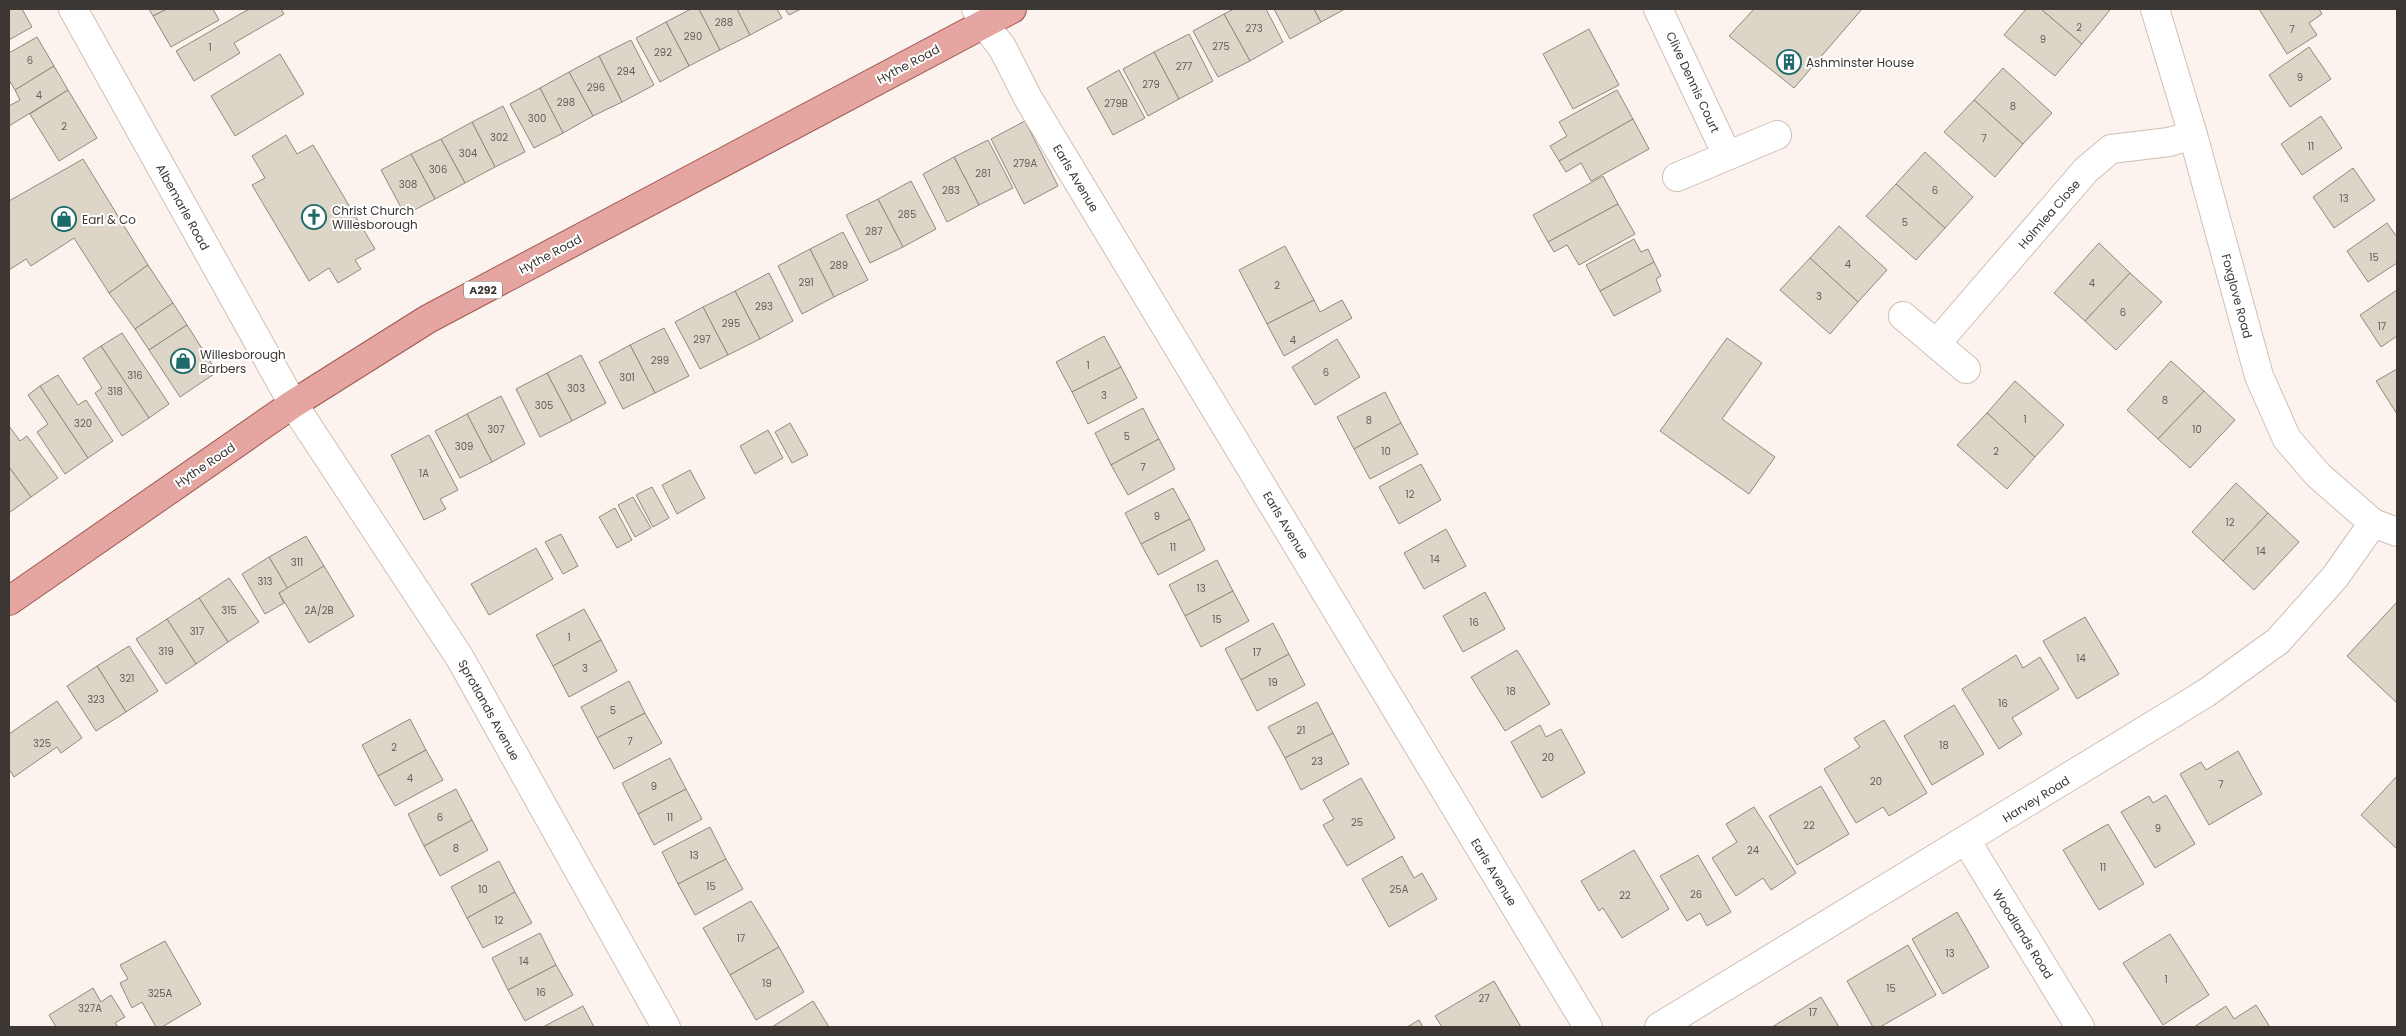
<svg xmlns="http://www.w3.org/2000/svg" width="2406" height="1036" font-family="Poppins,sans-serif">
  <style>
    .building { fill: #ddd5c7; stroke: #918a7c }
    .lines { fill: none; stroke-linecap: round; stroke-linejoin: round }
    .minor-casing { stroke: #cebfb6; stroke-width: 30 }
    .primary-casing { stroke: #9e5851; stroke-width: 30 }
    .minor { stroke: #fff; stroke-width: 28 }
    .primary { stroke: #e5a5a0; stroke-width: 28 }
    .labels { text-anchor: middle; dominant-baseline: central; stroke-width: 4; stroke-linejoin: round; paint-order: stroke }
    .number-label { font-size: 10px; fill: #655e58 }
    .shield { fill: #fff; stroke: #777370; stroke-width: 1 }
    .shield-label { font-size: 11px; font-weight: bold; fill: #3d3733 }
    .poi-label { font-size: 12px; fill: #3d3733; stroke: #fff; text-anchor: start }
    .street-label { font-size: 12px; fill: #3d3733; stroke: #fff }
  </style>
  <rect width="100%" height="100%" fill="#fdf3ee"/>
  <g class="building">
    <path d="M9,9H22L32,27L9,40Z"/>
    <path d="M149,9H167L153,16Z"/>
    <path d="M167,9H213L219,20L171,47L153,16Z"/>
    <path d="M249,9H281L284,14L234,43L240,53L194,81L176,51Z"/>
    <path d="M691,9H699L720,50L689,66L666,22Z"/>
    <path d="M699,9H737L750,35L720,50Z"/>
    <path d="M737,9H777L782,18L750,35Z"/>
    <path d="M785,9H801L789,15Z"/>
    <path d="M1234,9H1266L1283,42L1250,61L1224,14Z"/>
    <path d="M1274,9H1314L1321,22L1290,39Z"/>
    <path d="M1314,9H1345L1321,22Z"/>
    <path d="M1754,9H1862L1794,88L1729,36Z"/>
    <path d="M2026,9H2041L2082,44L2055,76L2004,35Z"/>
    <path d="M2041,9H2108L2110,10L2082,44Z"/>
    <path d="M2259,9H2319L2322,14L2309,23L2317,35L2287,54Z"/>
    <path d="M1224,14L1250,61L1218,77L1193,31Z"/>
    <path d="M666,22L689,66L660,82L636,38Z"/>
    <path d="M1589,29L1619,85L1573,109L1543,54Z"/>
    <path d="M1189,34L1213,81L1179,99L1154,52Z"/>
    <path d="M37,37L54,66L15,90L9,80V53Z"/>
    <path d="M631,40L654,85L622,102L599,56Z"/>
    <path d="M2309,47L2331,79L2290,107L2269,75Z"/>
    <path d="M1154,52L1179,99L1148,116L1123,69Z"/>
    <path d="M280,54L304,94L235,136L211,96Z"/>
    <path d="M599,56L622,102L593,116L569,72Z"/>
    <path d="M54,66L68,90L9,126V106L20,100L15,90Z"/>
    <path d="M2003,68L2052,113L2023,144L1974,100Z"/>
    <path d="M1119,70L1145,118L1113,135L1087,88Z"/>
    <path d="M569,72L593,116L563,133L540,88Z"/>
    <path d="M540,88L563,133L534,148L510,104Z"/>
    <path d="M68,90L97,138L59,161L30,114Z"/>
    <path d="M1617,90L1633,119L1559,161L1550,146L1567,136L1559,122Z"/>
    <path d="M1974,100L2023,144L1995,177L1944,132Z"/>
    <path d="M503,106L525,152L495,167L472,122Z"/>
    <path d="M2321,116L2342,148L2302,175L2281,144Z"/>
    <path d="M1633,119L1649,149L1591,181L1581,163L1566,172L1559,161Z"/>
    <path d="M1025,121L1058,186L1024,204L991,139Z"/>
    <path d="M472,122L495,167L465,183L441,139Z"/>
    <path d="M286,135L297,154L313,145L375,249L355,260L361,269L338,283L329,268L309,281L252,185L265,178L252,156Z"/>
    <path d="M441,139L465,183L435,199L411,154Z"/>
    <path d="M988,140L1013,188L979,205L954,157Z"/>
    <path d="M1925,152L1973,197L1945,228L1896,184Z"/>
    <path d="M411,154L435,199L405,215L381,170Z"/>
    <path d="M954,157L979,205L947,222L923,174Z"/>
    <path d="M83,159L148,265L109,293L74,238L31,266L26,259L9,270V201Z"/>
    <path d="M2353,168L2375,200L2334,228L2313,197Z"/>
    <path d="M1603,176L1618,204L1548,242L1533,215Z"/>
    <path d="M911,181L936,229L903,247L878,199Z"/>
    <path d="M1896,184L1945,228L1916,260L1866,216Z"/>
    <path d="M878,199L903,247L870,263L846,215Z"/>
    <path d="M1618,204L1635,234L1579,265L1567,245L1554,252L1548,242Z"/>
    <path d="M2387,223L2397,237V263L2368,282L2347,251Z"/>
    <path d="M1839,226L1887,270L1858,302L1810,258Z"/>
    <path d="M843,232L868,280L834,297L810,249Z"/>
    <path d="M1634,239L1641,252L1648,249L1654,262L1600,291L1586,265Z"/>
    <path d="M2099,243L2130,273L2085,321L2054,293Z"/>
    <path d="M1285,246L1314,300L1267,324L1239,270Z"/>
    <path d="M810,249L834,297L802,314L778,266Z"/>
    <path d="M1810,258L1858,302L1830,334L1780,290Z"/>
    <path d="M1654,262L1661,276L1656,279L1661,291L1614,316L1600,291Z"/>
    <path d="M148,265L173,303L135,329L109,293Z"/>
    <path d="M769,273L793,321L760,339L735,291Z"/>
    <path d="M2130,273L2162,302L2116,350L2085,321Z"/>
    <path d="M2397,290V336L2381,347L2360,315Z"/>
    <path d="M735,291L760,339L728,355L703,307Z"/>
    <path d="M1314,300L1320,312L1342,300L1352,318L1284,356L1267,324Z"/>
    <path d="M173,303L187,325L149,350L135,329Z"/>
    <path d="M703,307L728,355L700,369L675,322Z"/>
    <path d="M187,325L217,372L180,397L149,350Z"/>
    <path d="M664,328L689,376L655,393L630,345Z"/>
    <path d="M122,333L169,404L149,418L101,346Z"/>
    <path d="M1104,336L1121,367L1072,392L1056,362Z"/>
    <path d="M1727,338L1762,363L1722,419L1775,457L1749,494L1660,431Z"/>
    <path d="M1337,339L1360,377L1315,405L1292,367Z"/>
    <path d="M630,345L655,393L623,409L599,362Z"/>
    <path d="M101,346L149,418L122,436L95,393L102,388L83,358Z"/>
    <path d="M581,355L606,403L572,421L547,373Z"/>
    <path d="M2171,361L2204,391L2158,439L2127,410Z"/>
    <path d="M1121,367L1137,398L1088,424L1072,392Z"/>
    <path d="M2397,369V414L2376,381Z"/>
    <path d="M547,373L572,421L540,437L516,389Z"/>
    <path d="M58,375L78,405L86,400L113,441L88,458L40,386Z"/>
    <path d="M2015,381L2064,425L2035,457L1987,413Z"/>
    <path d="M40,386L88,458L65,474L37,432L48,424L28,395Z"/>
    <path d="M2204,391L2235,420L2190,468L2158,439Z"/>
    <path d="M1385,392L1401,423L1354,449L1337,417Z"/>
    <path d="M501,396L525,444L492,462L467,414Z"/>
    <path d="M1143,408L1159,439L1111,465L1095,433Z"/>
    <path d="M1987,413L2035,457L2007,489L1957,445Z"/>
    <path d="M467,414L492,462L460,478L435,431Z"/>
    <path d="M790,423L808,455L792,463L775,432Z"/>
    <path d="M1401,423L1418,454L1370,479L1354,449Z"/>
    <path d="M9,426L20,441L27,436L58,478L31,497L9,467Z"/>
    <path d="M768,430L783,458L755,474L740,446Z"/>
    <path d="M429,435L458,490L440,499L446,509L424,520L391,455Z"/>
    <path d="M1159,439L1175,469L1128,495L1111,465Z"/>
    <path d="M1421,464L1441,500L1399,524L1379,487Z"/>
    <path d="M9,467L31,497L9,513Z"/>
    <path d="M690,470L705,498L677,514L662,485Z"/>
    <path d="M2236,483L2268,513L2223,561L2192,532Z"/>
    <path d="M652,487L669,518L653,527L636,495Z"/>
    <path d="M1173,488L1190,519L1141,544L1125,513Z"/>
    <path d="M633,497L651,528L635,537L618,505Z"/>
    <path d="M615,508L632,540L617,548L599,517Z"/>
    <path d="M2268,513L2299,542L2254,590L2223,561Z"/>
    <path d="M1190,519L1205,550L1158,575L1141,544Z"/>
    <path d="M1446,529L1466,566L1424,589L1404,553Z"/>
    <path d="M561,534L578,566L563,574L545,542Z"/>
    <path d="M306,536L324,566L288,589L269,557Z"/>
    <path d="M536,548L553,579L489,615L471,584Z"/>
    <path d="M269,557L288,589L279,593L284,603L265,614L242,574Z"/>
    <path d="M1217,560L1233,591L1185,616L1169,585Z"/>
    <path d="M324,566L354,616L309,643L279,593Z"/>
    <path d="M229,578L259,622L228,642L199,598Z"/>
    <path d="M1233,591L1249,621L1201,647L1185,616Z"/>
    <path d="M1485,592L1505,629L1463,652L1443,616Z"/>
    <path d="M199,598L228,642L196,664L167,619Z"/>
    <path d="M2397,602V703L2347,656Z"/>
    <path d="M584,609L601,640L553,666L536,635Z"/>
    <path d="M2085,617L2119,674L2077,699L2043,641Z"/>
    <path d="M167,619L196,664L166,684L136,639Z"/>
    <path d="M1273,623L1289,654L1241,680L1225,649Z"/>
    <path d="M601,640L617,671L569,697L553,666Z"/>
    <path d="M129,646L158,691L126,712L97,666Z"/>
    <path d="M1517,650L1550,704L1505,731L1471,677Z"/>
    <path d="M1289,654L1305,685L1257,711L1241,680Z"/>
    <path d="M2016,655L2023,668L2040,657L2059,689L2012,718L2022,734L1999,749L1962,689Z"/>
    <path d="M97,666L126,712L96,731L67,686Z"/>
    <path d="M629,681L645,713L597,738L581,707Z"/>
    <path d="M57,701L82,738L61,753L57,747L14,777L9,769V734Z"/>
    <path d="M1317,702L1333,733L1285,758L1268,727Z"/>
    <path d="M1954,705L1984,754L1932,785L1904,736Z"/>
    <path d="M645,713L662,743L614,769L597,738Z"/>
    <path d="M410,719L426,750L378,776L362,745Z"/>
    <path d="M1884,720L1927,793L1889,816L1883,807L1856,823L1824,769L1860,747L1854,738Z"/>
    <path d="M1540,725L1546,737L1561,729L1585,773L1542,798L1511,742Z"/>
    <path d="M1333,733L1349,764L1301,790L1285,758Z"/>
    <path d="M426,750L443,780L395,806L378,776Z"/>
    <path d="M2238,751L2262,794L2209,825L2180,774L2201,762L2206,770Z"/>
    <path d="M670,758L686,789L638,814L622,783Z"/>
    <path d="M2397,776V849L2361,815Z"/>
    <path d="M1361,778L1395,838L1347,866L1323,825L1334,819L1323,800Z"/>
    <path d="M1821,786L1849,834L1797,865L1769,816Z"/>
    <path d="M456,789L472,820L424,846L408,814Z"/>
    <path d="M686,789L702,819L654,845L638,814Z"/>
    <path d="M2166,795L2195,844L2155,868L2121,812L2149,796L2153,803Z"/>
    <path d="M1754,807L1796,873L1771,890L1763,878L1736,896L1712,858L1737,842L1726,824Z"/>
    <path d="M472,820L488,850L440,876L424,846Z"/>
    <path d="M2108,824L2144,884L2099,910L2063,850Z"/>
    <path d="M710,827L726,859L678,884L662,852Z"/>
    <path d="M1634,850L1669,909L1622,938L1603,908L1599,911L1581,881Z"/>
    <path d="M1698,855L1731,912L1707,926L1700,913L1687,921L1660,876Z"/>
    <path d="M1402,856L1414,878L1422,873L1437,899L1389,927L1362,879Z"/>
    <path d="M726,859L743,889L695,915L678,884Z"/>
    <path d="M499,861L515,892L467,918L451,887Z"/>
    <path d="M515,892L532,923L483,948L467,918Z"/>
    <path d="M751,901L779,947L730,975L703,928Z"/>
    <path d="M1957,912L1989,967L1943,994L1912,939Z"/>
    <path d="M540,933L556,965L508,990L492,958Z"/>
    <path d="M2170,934L2209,995L2163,1025L2123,963Z"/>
    <path d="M165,941L201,1004L162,1027H156L142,1002L132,1008L120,983L128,979L120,965Z"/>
    <path d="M1908,945L1936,995L1880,1027H1873L1847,981Z"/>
    <path d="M779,947L804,992L756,1020L730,975Z"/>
    <path d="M556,965L573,995L525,1021L508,990Z"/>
    <path d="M1494,981L1521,1027H1442L1435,1016Z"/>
    <path d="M93,988L101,1002L111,995L125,1017L115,1023L118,1027H56L49,1015Z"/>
    <path d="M1821,997L1839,1027H1772Z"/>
    <path d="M813,1001L829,1027H772Z"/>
    <path d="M2256,1005L2270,1027H2194L2226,1006L2234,1019Z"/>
    <path d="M583,1006L594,1027H543Z"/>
    <path d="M1419,1020L1423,1027H1407Z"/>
  </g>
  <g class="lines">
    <defs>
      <g id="minor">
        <path d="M73,9L293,404L460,658L666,1027"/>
        <path d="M976,9L983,23L1002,47L1029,100L1588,1027"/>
        <path d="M1658,9L1727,155"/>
        <path d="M2155,9L2193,135L2259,376L2287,439L2318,475L2373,523L2397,532"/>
        <path d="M1677,177L1777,135"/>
        <path d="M1903,316L1966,369"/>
        <path d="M1936,344L2086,170L2111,149L2169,142L2193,135"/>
        <path d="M1967,842L2080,1027"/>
        <path d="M1659,1027L2206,693L2278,641L2335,577L2373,523"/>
      </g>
      <path id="primary" d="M9,601L293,404L428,319L1012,9"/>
    </defs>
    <use href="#minor" class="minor-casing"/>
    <use href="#primary" class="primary-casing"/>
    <use href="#minor" class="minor"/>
    <use href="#primary" class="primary"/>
  </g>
  <defs>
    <symbol id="building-ring" viewBox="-11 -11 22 22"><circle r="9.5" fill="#fff" stroke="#1e6a6a" stroke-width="1.5"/><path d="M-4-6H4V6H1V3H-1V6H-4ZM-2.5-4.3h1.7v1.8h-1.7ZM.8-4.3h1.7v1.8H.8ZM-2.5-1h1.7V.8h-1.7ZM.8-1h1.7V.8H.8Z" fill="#1e6a6a"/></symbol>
    <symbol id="church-ring" viewBox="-11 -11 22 22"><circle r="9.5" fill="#fff" stroke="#1e6a6a" stroke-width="1.5"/><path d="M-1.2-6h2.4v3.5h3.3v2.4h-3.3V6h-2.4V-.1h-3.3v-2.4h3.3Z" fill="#1e6a6a"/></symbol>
    <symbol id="shop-ring" viewBox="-11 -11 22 22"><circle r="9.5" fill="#fff" stroke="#1e6a6a" stroke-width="1.5"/><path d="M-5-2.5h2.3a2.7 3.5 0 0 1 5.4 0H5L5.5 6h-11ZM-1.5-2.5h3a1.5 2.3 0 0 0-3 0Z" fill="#1e6a6a"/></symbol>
  </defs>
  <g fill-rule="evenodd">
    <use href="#building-ring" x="1775" y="48" width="28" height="28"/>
    <use href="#church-ring" x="300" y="203" width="28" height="28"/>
    <use href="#shop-ring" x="50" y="205" width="28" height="28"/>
    <use href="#shop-ring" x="169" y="347" width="28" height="28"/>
  </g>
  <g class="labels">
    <g class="number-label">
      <text x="724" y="22">288</text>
      <text x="2079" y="27">2</text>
      <text x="1254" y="28">273</text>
      <text x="2292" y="29">7</text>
      <text x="693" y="36">290</text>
      <text x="2043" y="39">9</text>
      <text x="1221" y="46">275</text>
      <text x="210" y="47">1</text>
      <text x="663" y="52">292</text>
      <text x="30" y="60">6</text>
      <text x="1184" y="66">277</text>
      <text x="626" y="71">294</text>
      <text x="2300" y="77">9</text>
      <text x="1151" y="84">279</text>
      <text x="596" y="87">296</text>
      <text x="39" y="95">4</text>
      <text x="566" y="102">298</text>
      <text x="1116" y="103">279B</text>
      <text x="2013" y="106">8</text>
      <text x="537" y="118">300</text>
      <text x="64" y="126">2</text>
      <text x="499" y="137">302</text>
      <text x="1984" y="138">7</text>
      <text x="2311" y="146">11</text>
      <text x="468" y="153">304</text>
      <text x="1025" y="163">279A</text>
      <text x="438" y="169">306</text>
      <text x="983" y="173">281</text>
      <text x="408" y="184">308</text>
      <text x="951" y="190">283</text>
      <text x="1935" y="190">6</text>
      <text x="2344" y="198">13</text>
      <text x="907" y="214">285</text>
      <text x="1905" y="222">5</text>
      <text x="874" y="231">287</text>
      <text x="2374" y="257">15</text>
      <text x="1848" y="264">4</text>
      <text x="839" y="265">289</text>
      <text x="806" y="282">291</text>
      <text x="2092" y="283">4</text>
      <text x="1277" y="285">2</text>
      <text x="1819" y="296">3</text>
      <text x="764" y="306">293</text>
      <text x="2123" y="312">6</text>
      <text x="731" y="323">295</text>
      <text x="2382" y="326">17</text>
      <text x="702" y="339">297</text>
      <text x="1293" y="340">4</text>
      <text x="660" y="360">299</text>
      <text x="1088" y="365">1</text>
      <text x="1326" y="372">6</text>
      <text x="135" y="375">316</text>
      <text x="627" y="377">301</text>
      <text x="576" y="388">303</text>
      <text x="115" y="391">318</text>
      <text x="1104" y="395">3</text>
      <text x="2165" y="400">8</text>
      <text x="544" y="405">305</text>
      <text x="2025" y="419">1</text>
      <text x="1369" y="420">8</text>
      <text x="83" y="423">320</text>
      <text x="496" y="429">307</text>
      <text x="2197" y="429">10</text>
      <text x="1127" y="436">5</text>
      <text x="464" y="446">309</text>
      <text x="1386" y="451">10</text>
      <text x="1996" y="451">2</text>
      <text x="1143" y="467">7</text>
      <text x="424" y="473">1A</text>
      <text x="1410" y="494">12</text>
      <text x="1157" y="516">9</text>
      <text x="2230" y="522">12</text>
      <text x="1173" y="547">11</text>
      <text x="2261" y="551">14</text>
      <text x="1435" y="559">14</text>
      <text x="297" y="562">311</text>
      <text x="265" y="581">313</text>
      <text x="1201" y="588">13</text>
      <text x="229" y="610">315</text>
      <text x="319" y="610">2A/2B</text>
      <text x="1217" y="619">15</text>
      <text x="1474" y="622">16</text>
      <text x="197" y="631">317</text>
      <text x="569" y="637">1</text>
      <text x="166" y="651">319</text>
      <text x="1257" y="652">17</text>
      <text x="2081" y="658">14</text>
      <text x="585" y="668">3</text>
      <text x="127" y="678">321</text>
      <text x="1273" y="682">19</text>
      <text x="1511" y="691">18</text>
      <text x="96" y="699">323</text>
      <text x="2003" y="703">16</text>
      <text x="613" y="710">5</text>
      <text x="1301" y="730">21</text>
      <text x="630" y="741">7</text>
      <text x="42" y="743">325</text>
      <text x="1944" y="745">18</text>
      <text x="394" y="747">2</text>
      <text x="1548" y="757">20</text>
      <text x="1317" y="761">23</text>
      <text x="410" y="778">4</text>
      <text x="1876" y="781">20</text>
      <text x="2221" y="784">7</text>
      <text x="654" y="786">9</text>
      <text x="440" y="817">6</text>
      <text x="670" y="817">11</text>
      <text x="1357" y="822">25</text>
      <text x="1809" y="825">22</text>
      <text x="2158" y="828">9</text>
      <text x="456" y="848">8</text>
      <text x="1753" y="850">24</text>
      <text x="694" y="855">13</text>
      <text x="2103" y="867">11</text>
      <text x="711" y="886">15</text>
      <text x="483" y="889">10</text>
      <text x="1399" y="889">25A</text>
      <text x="1696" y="894">26</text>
      <text x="1625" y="895">22</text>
      <text x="499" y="920">12</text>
      <text x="741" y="938">17</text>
      <text x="1950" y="953">13</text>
      <text x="524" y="961">14</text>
      <text x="2166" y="979">1</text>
      <text x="767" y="983">19</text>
      <text x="1891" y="988">15</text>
      <text x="541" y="992">16</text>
      <text x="160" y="993">325A</text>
      <text x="1484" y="998">27</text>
      <text x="90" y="1008">327A</text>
      <text x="1813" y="1012">17</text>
    </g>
    <rect class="shield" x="464" y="281.5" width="38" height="17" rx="4"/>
    <g class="shield-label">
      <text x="483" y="290">A292</text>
    </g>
    <g class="poi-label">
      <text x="1806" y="62">Ashminster House</text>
      <text x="332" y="210">Christ Church<tspan x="332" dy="14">Willesborough</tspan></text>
      <text x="82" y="219">Earl &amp; Co</text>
      <text x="200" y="354">Willesborough<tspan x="200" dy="14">Barbers</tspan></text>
    </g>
    <g class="street-label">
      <text transform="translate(908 64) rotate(-28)">Hythe Road</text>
      <text transform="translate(1693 82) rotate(65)">Clive Dennis Court</text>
      <text transform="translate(1076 178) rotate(59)">Earls Avenue</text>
      <text transform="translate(183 207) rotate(61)">Albemarle Road</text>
      <text transform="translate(2049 214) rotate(-49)">Holmlea Close</text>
      <text transform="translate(550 254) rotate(-28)">Hythe Road</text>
      <text transform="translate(2237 296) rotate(75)">Foxglove Road</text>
      <text transform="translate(205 465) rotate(-34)">Hythe Road</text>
      <text transform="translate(1286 525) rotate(59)">Earls Avenue</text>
      <text transform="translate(489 710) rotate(61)">Sprotlands Avenue</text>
      <text transform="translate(2036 799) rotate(-32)">Harvey Road</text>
      <text transform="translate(1494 872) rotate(59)">Earls Avenue</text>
      <text transform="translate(2023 934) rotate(58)">Woodlands Road</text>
    </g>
  </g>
  <rect width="2406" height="1036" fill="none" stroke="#3d3733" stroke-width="20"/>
</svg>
